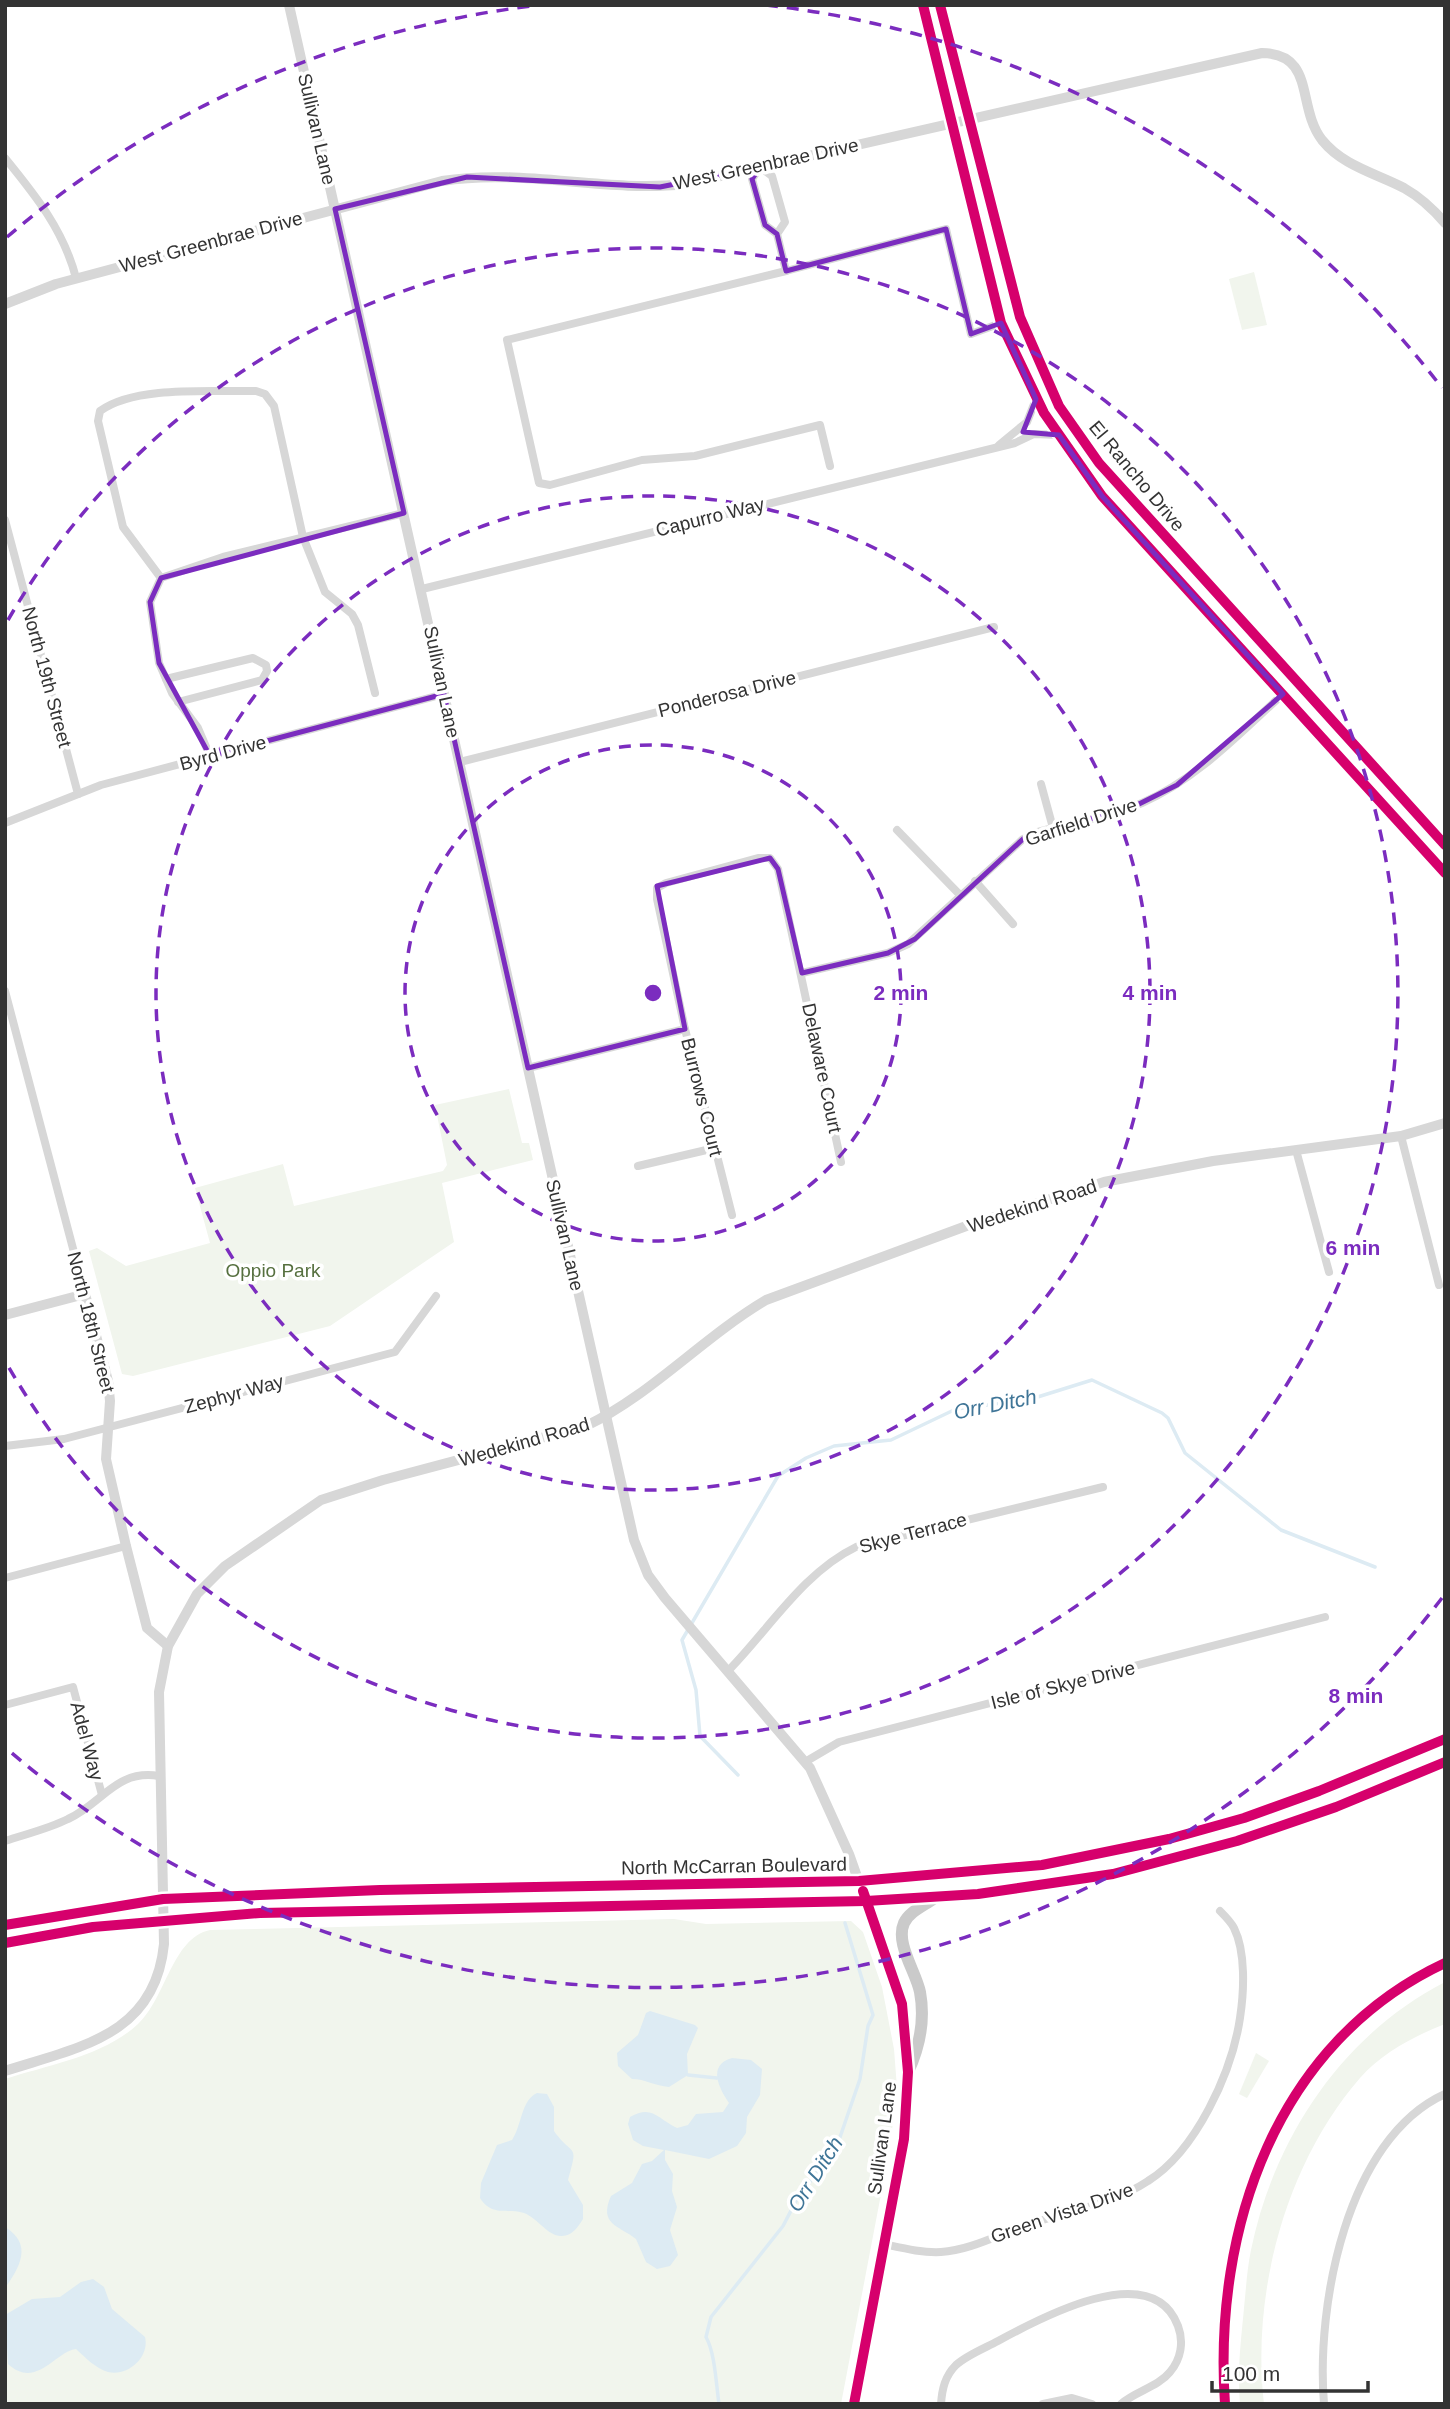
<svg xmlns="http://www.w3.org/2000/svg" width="1450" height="2409" font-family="Arial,sans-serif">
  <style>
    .green { fill: #f1f5ed }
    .water { fill: #ddebf3 }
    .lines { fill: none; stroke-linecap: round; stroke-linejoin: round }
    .stream { stroke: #ddebf3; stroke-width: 3.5 }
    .minor { stroke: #d7d7d7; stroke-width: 8 }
    .tertiary { stroke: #d7d7d7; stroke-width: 10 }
    .secondary { stroke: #d0d0d0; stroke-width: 12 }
    .primary { stroke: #cacaca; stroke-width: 12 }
    .cycleway-casing { stroke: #fff; stroke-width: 15 }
    .cycleway { stroke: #d6006c; stroke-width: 10 }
    .marked { fill: none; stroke: #7b2cbf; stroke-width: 5; stroke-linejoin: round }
    .ring { fill: none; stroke: #7b2cbf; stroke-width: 3.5; stroke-dasharray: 12 9 }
    .labels { text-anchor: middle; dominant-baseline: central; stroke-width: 7; stroke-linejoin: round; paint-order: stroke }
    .street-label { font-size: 19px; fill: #333; stroke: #fff }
    .park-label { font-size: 19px; fill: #56703f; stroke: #fff }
    .water-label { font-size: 21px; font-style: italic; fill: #3f7597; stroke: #fff }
    .centre { fill: #7b2cbf; stroke: #fff; stroke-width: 3.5 }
    .ring-label { font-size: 21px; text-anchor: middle; font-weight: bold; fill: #7b2cbf; stroke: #fff; stroke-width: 7; stroke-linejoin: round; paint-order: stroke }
  </style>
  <rect width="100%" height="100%" fill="#fff"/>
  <g class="green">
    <path d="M1254,272L1267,325L1242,330L1229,279Z"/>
    <path d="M509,1089L522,1143H529L533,1160L442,1183L454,1242L330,1326L133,1376L122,1374L89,1251L97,1248L126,1266L210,1243L195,1188L283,1164L294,1206L443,1171L447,1165L435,1105Z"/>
    <path d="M674,1919L706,1924L851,1921L863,1932L882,1987L894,2049L897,2088L890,2147L841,2404H5V2079C48,2065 104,2056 138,2024C166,1998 172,1938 210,1930Z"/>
    <path d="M1445,1982V2024C1414,2036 1382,2053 1360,2078C1286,2163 1251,2293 1264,2404H1240C1237,2371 1241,2341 1244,2308C1246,2289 1247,2269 1251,2250C1274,2138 1342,2035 1445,1982Z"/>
    <path d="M1256,2053L1269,2061L1247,2098L1239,2094Z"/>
  </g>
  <g class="water">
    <path d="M650,2011L695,2025L698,2028L687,2054L688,2075L669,2087C655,2086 645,2079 632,2079L618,2066L617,2053L638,2035L646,2013Z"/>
    <path d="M732,2058L751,2060L762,2069L760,2095L747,2117L746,2133L737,2146L709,2159L665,2150V2160L673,2174L672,2191L677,2207L670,2230L678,2255L670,2266L657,2269L646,2262L636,2239C620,2226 598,2225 611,2196L632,2183L642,2164L652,2161L664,2150L643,2146L633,2140L628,2124L630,2117C652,2104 658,2119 677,2128L688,2125L696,2114L723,2112L729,2103C719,2088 707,2065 732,2058Z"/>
    <path d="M537,2093L547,2094L554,2107V2131C573,2158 579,2141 568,2180L583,2205V2219C578,2227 572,2236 562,2236C548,2237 538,2218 524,2213C507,2208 492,2217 480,2198L481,2183L497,2145L512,2140C522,2125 521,2100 537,2093Z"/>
    <path d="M5,2227C33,2244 20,2267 5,2288Z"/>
    <path d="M93,2279L104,2287L112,2309L145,2337C150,2357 128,2377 108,2372C95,2368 86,2358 76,2349C56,2351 36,2390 8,2364L5,2315L32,2299L60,2297L81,2282Z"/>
  </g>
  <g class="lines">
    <g class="stream">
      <path d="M738,1775L700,1736L696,1690L682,1640L778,1476L806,1458L834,1446L891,1440L956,1409L1028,1400L1092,1380L1162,1413L1168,1418L1185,1453L1281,1530L1375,1567"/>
      <path d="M688,2075L717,2078"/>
      <path d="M719,2404C716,2383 715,2353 706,2337L711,2317L783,2226L796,2201L838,2143L860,2079L868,2026L873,2015L845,1923"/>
    </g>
    <g class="minor">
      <path d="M5,158C36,196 64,231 76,278"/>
      <path d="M777,234L785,222L772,176L760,167L752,179L765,225L777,234L786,271L946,229L971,334L1001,323"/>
      <path d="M786,271L507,340L539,483L550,485L642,460L695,456L820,425L830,466"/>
      <path d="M999,445L1027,422L1036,399"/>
      <path d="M5,520L78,794"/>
      <path d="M161,578L123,527L98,421L100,411C135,385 213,392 256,391L265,394L274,406L303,537L325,592L352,614L358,625L375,693"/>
      <path d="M422,589L1015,443L1034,434L1059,435"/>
      <path d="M166,679L253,658L266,665L267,671L262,680L178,702"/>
      <path d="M210,756L198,728L172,693L159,663L150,602L161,578L223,557L404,513"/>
      <path d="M460,762L994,627"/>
      <path d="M1041,784L1053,828"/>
      <path d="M5,823L101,785L444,694"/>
      <path d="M897,830L960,895"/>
      <path d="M975,881L1013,924"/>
      <path d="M802,973L888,953L908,944L1023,839L1037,832C1072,823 1109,817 1142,803C1197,779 1239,734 1283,694"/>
      <path d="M5,991L85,1294"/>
      <path d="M528,1068L685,1029"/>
      <path d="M1401,1136L1439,1285"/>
      <path d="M1296,1150L1329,1272"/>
      <path d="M638,1166L715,1148"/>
      <path d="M732,1215L685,1029L657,899V888L666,883L758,858H770L778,869L841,1162"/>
      <path d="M5,1446L64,1439L395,1352L436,1296"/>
      <path d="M5,1578L126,1546"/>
      <path d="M729,1670C769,1629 804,1572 856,1547L1103,1487"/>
      <path d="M5,1705L73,1687L102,1795"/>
      <path d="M805,1762L839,1742L1325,1617"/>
      <path d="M5,1841C26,1834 48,1829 68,1819C103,1803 116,1769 159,1776"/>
      <path d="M883,2244C902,2248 922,2253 941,2252C972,2250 1003,2232 1033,2223C1070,2211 1115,2203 1148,2181C1196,2151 1232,2072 1240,2018C1244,1992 1246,1952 1234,1928C1231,1922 1225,1916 1220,1911"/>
      <path d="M941,2404C942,2389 945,2376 956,2365C967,2355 985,2348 998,2341C1040,2318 1152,2257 1178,2326C1184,2342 1181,2359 1170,2372C1158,2387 1136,2391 1121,2404"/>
      <path d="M1043,2404L1072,2398L1092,2404"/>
      <path d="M1324,2404C1316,2306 1346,2139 1445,2094"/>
    </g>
    <g class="tertiary">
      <path d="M289,5L634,1540L648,1575L665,1598L810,1768L849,1854L902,2004L907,2042L906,2121L854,2404"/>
      <path d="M5,304L56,284L442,181C524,168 604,193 685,184L1262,53C1316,54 1296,106 1322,140C1343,166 1375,173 1404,188C1420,197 1433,209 1445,223"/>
      <path d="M5,1315L85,1294L108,1381L110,1401L106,1459L126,1546L147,1628L168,1646"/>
      <path d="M5,2071C79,2047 155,2036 164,1944L159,1692L168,1646L197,1594L225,1566L321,1500L383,1480L586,1426C651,1395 702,1338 766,1300L969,1225L1104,1182L1213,1161L1401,1136L1445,1123"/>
    </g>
    <g class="secondary">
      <path d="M923,5L1001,323L1044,413L1102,496L1445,873"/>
      <path d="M940,5L1020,317L1059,406L1099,463L1445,845"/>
      <path d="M1225,2404C1213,2229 1276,2042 1445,1963"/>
    </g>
    <g class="primary">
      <path d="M5,1925L163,1899L380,1890L859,1881L1042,1865L1169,1839L1244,1818L1319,1791L1445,1739"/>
      <path d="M5,1943L93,1927L260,1913L866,1901L978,1894L1113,1874L1237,1841L1336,1807L1445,1762"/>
      <path d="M908,2072C920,2046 925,2019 920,1992C916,1972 895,1943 904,1923C909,1912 923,1906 933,1899"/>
    </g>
    <defs>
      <g id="cycleway">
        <path d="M923,5L1001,323L1044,413L1102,496L1445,873"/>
        <path d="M940,5L1020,317L1059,406L1099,463L1445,845"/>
        <path d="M5,1925L163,1899L380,1890L859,1881L1042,1865L1169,1839L1244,1818L1319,1791L1445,1739"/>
        <path d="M5,1943L93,1927L260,1913L866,1901L978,1894L1113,1874L1237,1841L1336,1807L1445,1762"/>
        <path d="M854,2404L904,2139L908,2072L902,2004L863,1891"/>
        <path d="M1225,2404C1213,2229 1276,2042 1445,1963"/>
      </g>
    </defs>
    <use href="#cycleway" class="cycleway-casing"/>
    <use href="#cycleway" class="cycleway"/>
  </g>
  <path class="marked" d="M760,167L752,179L765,225L777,234L786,271L946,229L971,334L1001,323L1036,399L1023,432L1059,435L1102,496L1283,694L1177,785L1139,804L1023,839L915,939L888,953L802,973L778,869L770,858L657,886L685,1029L528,1068L444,694L210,756L159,663L150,602L161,578L404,513L335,209L467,177L660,187Z"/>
  <g class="ring">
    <circle cx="653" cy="993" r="248"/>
    <circle cx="653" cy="993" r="497"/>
    <path d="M8 620A745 745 0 1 1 8 1366"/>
    <path d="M1442 1598A994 994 0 0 1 7 1749M7 237A994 994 0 0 1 540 5M766 5A994 994 0 0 1 1442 388"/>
  </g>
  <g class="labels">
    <g class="street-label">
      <text transform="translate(317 129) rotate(77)">Sullivan Lane</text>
      <text transform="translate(766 164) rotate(-12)">West Greenbrae Drive</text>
      <text transform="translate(211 242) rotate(-15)">West Greenbrae Drive</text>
      <text transform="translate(1137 476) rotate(50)">El Rancho Drive</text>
      <text transform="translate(710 517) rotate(-14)">Capurro Way</text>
      <text transform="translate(47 677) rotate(75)">North 19th Street</text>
      <text transform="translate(442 682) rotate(78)">Sullivan Lane</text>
      <text transform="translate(727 694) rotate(-14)">Ponderosa Drive</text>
      <text transform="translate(223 753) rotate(-15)">Byrd Drive</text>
      <text transform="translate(1081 822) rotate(-18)">Garfield Drive</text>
      <text transform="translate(822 1068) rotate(78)">Delaware Court</text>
      <text transform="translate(702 1097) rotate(76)">Burrows Court</text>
      <text transform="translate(1032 1206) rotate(-18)">Wedekind Road</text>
      <text transform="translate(565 1235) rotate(77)">Sullivan Lane</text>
      <text transform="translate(91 1322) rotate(76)">North 18th Street</text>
      <text transform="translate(234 1394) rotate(-15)">Zephyr Way</text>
      <text transform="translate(524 1442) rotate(-16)">Wedekind Road</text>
      <text transform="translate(913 1533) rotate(-15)">Skye Terrace</text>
      <text transform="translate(1063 1685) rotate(-14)">Isle of Skye Drive</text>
      <text transform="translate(87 1741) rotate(75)">Adel Way</text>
      <text transform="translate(734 1866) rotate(-1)">North McCarran Boulevard</text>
      <text transform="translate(882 2138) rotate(-82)">Sullivan Lane</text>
      <text transform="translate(1062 2213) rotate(-19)">Green Vista Drive</text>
    </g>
    <g class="park-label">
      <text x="273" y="1270">Oppio Park</text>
    </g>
    <g class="water-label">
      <text transform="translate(995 1404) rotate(-11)">Orr Ditch</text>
      <text transform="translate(815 2174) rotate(-58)">Orr Ditch</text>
    </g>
  </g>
  <circle cx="653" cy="993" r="10" class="centre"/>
  <g class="ring-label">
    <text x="901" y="1000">2 min</text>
    <text x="1150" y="1000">4 min</text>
    <text x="1353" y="1255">6 min</text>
    <text x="1356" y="1703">8 min</text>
  </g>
  <rect width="1450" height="2409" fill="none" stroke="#333333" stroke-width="14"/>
  <path d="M1212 2381v10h156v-10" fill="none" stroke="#333333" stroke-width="3.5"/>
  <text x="1222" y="2381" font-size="21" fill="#333333" stroke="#ffffff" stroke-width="5" paint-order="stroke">100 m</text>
</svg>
